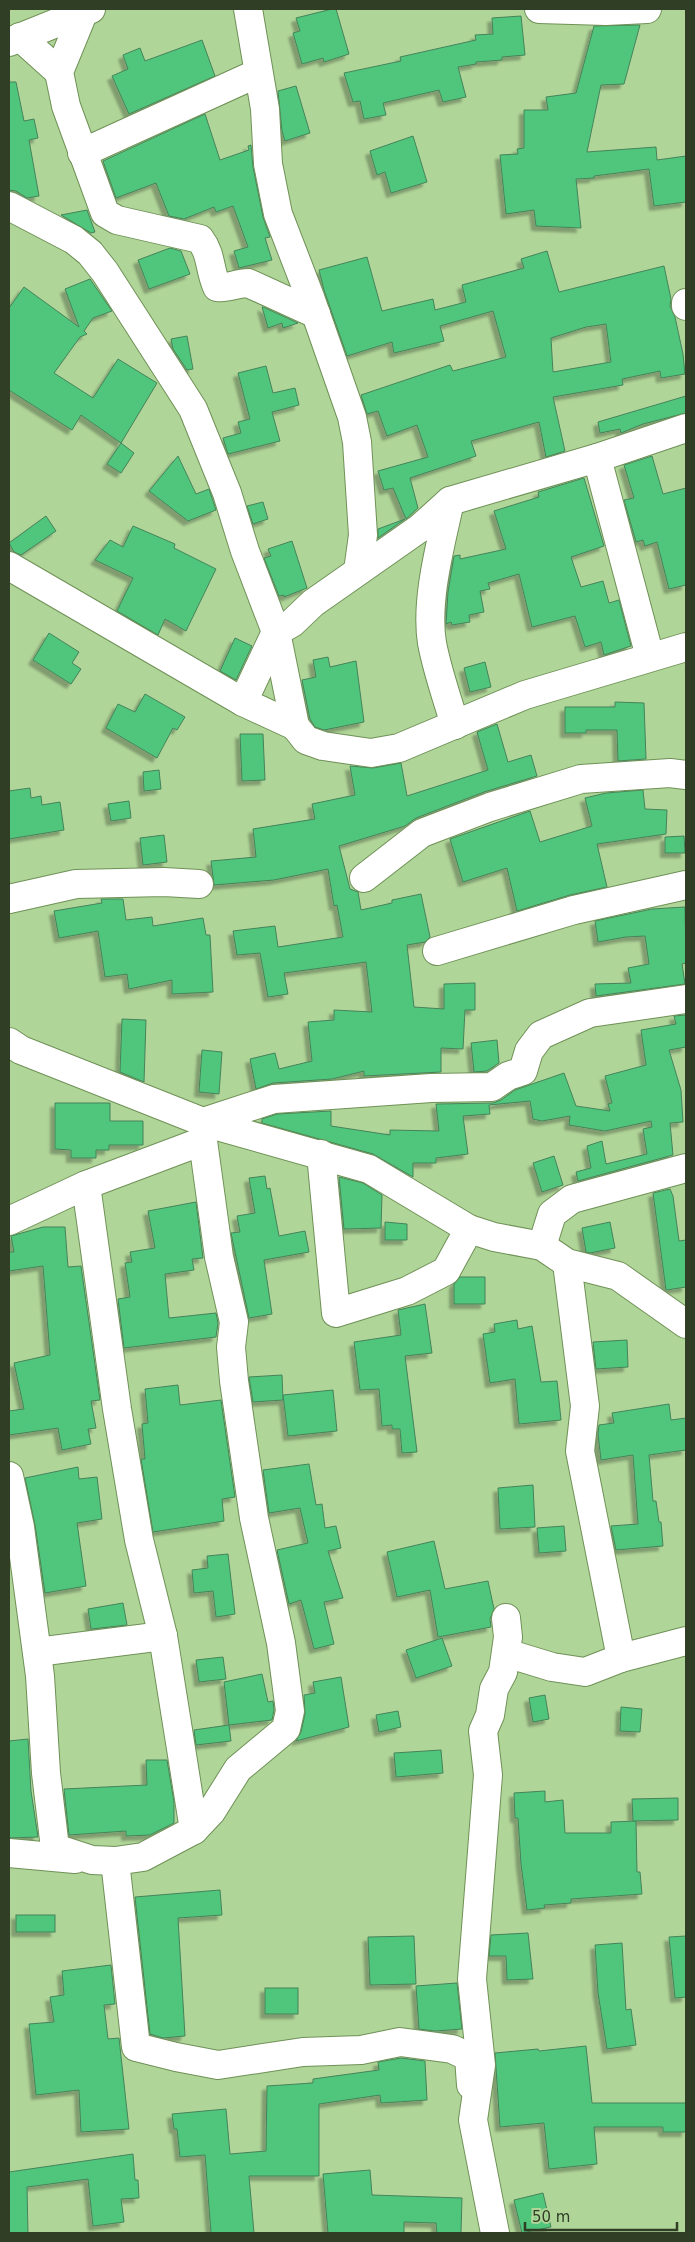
<svg xmlns="http://www.w3.org/2000/svg" width="695" height="2242" font-family="'DejaVu Sans',sans-serif">
  <style>
    .building { fill: #4fc67c; stroke: #45835a; fill-rule: evenodd; filter: url(#shadow) }
    .lines { fill: none; stroke-linecap: round; stroke-linejoin: round }
    .minor-casing { stroke: #6f9157; stroke-width: 30 }
    .minor { stroke: #fff; stroke-width: 28 }
  </style>
  <defs>
    <filter id="shadow"><feDropShadow dx="-4.5" dy="4.5" stdDeviation="1" flood-color="#0004"/></filter>
  </defs>
  <rect width="100%" height="100%" fill="#b0d598"/>
  <g class="building">
    <path d="M332,9H336L349,54L324,62L323,58L302,64L293,33L300,31L296,18Z"/>
    <path d="M521,16L525,55L502,57V60L476,62V64L458,67L466,97L443,102L439,90L383,103L386,115L364,119L360,101L353,102L344,73L401,61L400,57L476,40L475,35L493,34L492,18Z"/>
    <path d="M640,25L624,84L601,85L587,152L656,147L657,160L686,156V202L654,206L649,169L594,176V178L576,179L581,228L536,226L534,210L506,214L500,155L518,154L517,149L524,148V110H548L546,97L576,93L594,26Z"/>
    <path d="M202,40L215,76L129,114L112,76L128,69L123,55L140,48L145,61Z"/>
    <path d="M9,82H16L24,121L34,119L38,138L29,140L39,196L27,198L16,191L9,190Z"/>
    <path d="M296,86L310,133L285,141L282,131L278,91Z"/>
    <path d="M205,114L220,160L249,150L248,146L251,145L253,167L263,217L270,237L265,238L272,260L239,268L234,251L248,247L233,206L216,212L214,207L184,219L169,216L156,183L116,198L103,161Z"/>
    <path d="M413,136L427,182L391,193L385,172L377,175L370,151Z"/>
    <path d="M87,210L95,232L91,233L61,215Z"/>
    <path d="M170,248L181,251L190,274L149,289L138,260Z"/>
    <path d="M547,251L559,292L664,266L671,299L670,306L675,317L683,354L685,374L661,378L660,371L622,379L623,385L553,397L565,451L546,457L539,422L471,441L476,456L410,478L418,508L406,519L393,488L384,490L378,471L428,457L417,425L387,436L378,411L367,414L361,395L450,365L453,371L506,357L493,311L440,326L444,341L394,353L392,342L347,356L324,290L319,270L367,257L382,311L433,299L435,310L466,302L462,285L524,268L521,259ZM606,324L611,362L553,372L551,338L586,327Z"/>
    <path d="M90,279L112,311L93,318L84,331L87,334L80,337L54,373L93,398L118,359L157,383L121,443L81,415L72,430L9,390V308L24,287L79,327L65,289Z"/>
    <path d="M262,307H263L298,323L283,328L282,323L268,328Z"/>
    <path d="M187,336L193,369L187,370L173,349L171,339Z"/>
    <path d="M266,366L273,393L295,388L299,405L272,412L280,441L228,454L223,438L241,433L238,422L250,419L238,373Z"/>
    <path d="M686,396V413L643,424L621,433L620,429L600,433L598,422Z"/>
    <path d="M121,443L134,453L121,473L107,464Z"/>
    <path d="M178,456L196,494L209,489L216,510L188,521L149,491Z"/>
    <path d="M652,456L663,494L686,488V585L669,589L657,542L645,546L643,540L636,542L624,500L634,498L624,465Z"/>
    <path d="M584,478L604,546L571,557L581,587L603,581L609,603L619,600L631,646L604,655L601,642L585,647L575,616L532,627L519,574L488,583L490,589L480,591L484,612L469,615L470,622L452,625L451,622L446,624L448,592L454,556L460,555V559L506,549L494,511L539,497L538,492Z"/>
    <path d="M263,502L268,519L253,524L247,506Z"/>
    <path d="M46,516L56,531L21,555L14,552L9,543Z"/>
    <path d="M405,519L378,538V529Z"/>
    <path d="M133,526L175,544L174,548L216,569L186,631L165,619L158,635L117,611L133,578L95,560L110,540L123,547Z"/>
    <path d="M292,541L307,588L284,597V595L279,596L264,558L271,556L268,549Z"/>
    <path d="M49,633L79,652L72,663L81,669L71,684L33,660Z"/>
    <path d="M235,638L252,646L236,680L220,671Z"/>
    <path d="M328,657L330,667L356,661L364,722L324,730L315,727L310,719L302,680L316,677L313,660Z"/>
    <path d="M485,662L491,687L470,692L464,668Z"/>
    <path d="M145,694L185,717L177,730L173,728L157,758L106,728L118,704L135,712Z"/>
    <path d="M615,702L644,703L646,759L618,761L617,730H586V733H565V707H615Z"/>
    <path d="M497,724L508,762L531,755L537,776L484,792L416,818L405,826L339,846L350,889L358,892L361,910L392,903V900L421,894L430,937L425,942L407,945L414,1007L444,1009V984L475,983V1010H465L463,1049L441,1048V1072L364,1076V1071L332,1079L273,1083L256,1089L250,1059L275,1053L279,1069L312,1061L308,1022L334,1020V1010L372,1012L366,962L284,973L288,994L268,997L260,953L237,955L233,931L275,926L278,947L343,937L337,905L334,906L328,869L274,880L214,885L211,861L256,857L253,829L315,819L312,804L355,795L350,766L373,768L401,763L407,796L488,770L477,732Z"/>
    <path d="M240,734H263L265,780L242,781Z"/>
    <path d="M159,770L161,789L144,791L143,772Z"/>
    <path d="M30,788L31,798L41,796L42,805L60,802L64,830L9,839V791Z"/>
    <path d="M643,790L645,809L667,810L666,834L597,844L607,887L570,895L517,911L507,868L463,882L450,839L530,811L540,842L592,826L585,798L606,793Z"/>
    <path d="M129,801L131,818L111,821L108,804Z"/>
    <path d="M164,835L167,862L143,865L140,838Z"/>
    <path d="M684,836L685,853H665V837Z"/>
    <path d="M101,899H123L126,920L152,917L153,926L203,918L206,935H210L213,992L172,994V980L129,989L127,974L105,977L98,931L59,938L54,911L102,903Z"/>
    <path d="M685,907L686,963L682,964L685,984L596,996L595,984L631,983L628,968L649,964L645,936L626,937L598,942L595,921L652,909Z"/>
    <path d="M686,1015V1047L669,1050L681,1090L683,1122L670,1123L673,1155L578,1181L576,1172L591,1168L587,1146L602,1141L606,1164L647,1154L643,1129L652,1127L651,1121L605,1131L569,1125L570,1116L542,1121L533,1119L530,1101L489,1105L490,1114L463,1116L468,1154L436,1158V1163H413V1177L373,1154L262,1123V1119L277,1114L331,1111V1126L390,1135V1130L439,1131L436,1104L493,1103L501,1100L515,1090L564,1073L576,1106L610,1111L608,1104L612,1103L605,1076L646,1065L641,1030L676,1024L674,1016Z"/>
    <path d="M122,1019L146,1020L144,1082L120,1072Z"/>
    <path d="M497,1040L499,1063L487,1071L474,1072L471,1043Z"/>
    <path d="M202,1050L222,1052L219,1094L199,1092Z"/>
    <path d="M55,1103H110V1121H143V1145H109V1150H96V1158H71V1150L55,1149Z"/>
    <path d="M554,1156L563,1185L542,1192L533,1163Z"/>
    <path d="M265,1176L267,1189L270,1188L279,1236L305,1231L309,1252L264,1260L272,1314L249,1318L231,1233L240,1232L237,1216L255,1213L249,1178Z"/>
    <path d="M339,1177L363,1183L382,1195L381,1228L344,1229Z"/>
    <path d="M670,1189L673,1196L679,1241L686,1240V1287L666,1290L653,1193Z"/>
    <path d="M196,1202L203,1258L192,1259L194,1270L165,1274L169,1318L216,1313L218,1323L216,1337L124,1348L118,1299L130,1297L125,1263L132,1262L130,1252L155,1248L148,1211Z"/>
    <path d="M385,1222L407,1224V1240H385Z"/>
    <path d="M610,1222L615,1248L590,1253L586,1252L582,1228Z"/>
    <path d="M43,1227H65L68,1267L81,1266L100,1400L91,1401L96,1428L88,1429L91,1444L62,1450L58,1428L9,1435V1411L24,1409L14,1363L50,1355L43,1266L9,1271V1252H14L11,1236Z"/>
    <path d="M460,1277H485V1304H454V1284Z"/>
    <path d="M425,1304L432,1353L405,1356L417,1452L402,1453L400,1429H392V1425L382,1426L379,1389L360,1390L354,1342L401,1335L398,1310Z"/>
    <path d="M517,1320L518,1329L532,1326L541,1382L557,1381L561,1420L519,1424L515,1379L490,1383L483,1334L495,1332L494,1324Z"/>
    <path d="M627,1340L628,1367L596,1369L593,1342Z"/>
    <path d="M282,1375L283,1400L253,1402L249,1377Z"/>
    <path d="M178,1385L180,1405L221,1400L235,1497L222,1499L224,1521L153,1532L141,1459H145L142,1424L148,1423L145,1389Z"/>
    <path d="M333,1390L337,1431L288,1436L283,1395Z"/>
    <path d="M669,1404L671,1420L686,1418V1450L649,1455L653,1501H656L659,1522H661L663,1546L616,1550L611,1526L638,1524L633,1455L601,1460L598,1434L599,1425L614,1423L612,1413Z"/>
    <path d="M309,1464L316,1505L322,1504L325,1528L336,1526L341,1548L328,1551L343,1598L324,1602L334,1644L314,1649L301,1600L289,1604L277,1550L308,1543L300,1508L269,1513L263,1470Z"/>
    <path d="M78,1467L79,1479L97,1477L102,1519L77,1523L86,1586L45,1593L35,1525L25,1478Z"/>
    <path d="M533,1485L535,1527L500,1529L498,1488Z"/>
    <path d="M564,1526L566,1551L539,1553L537,1528Z"/>
    <path d="M434,1541L445,1589L488,1581L494,1609L490,1619L491,1627L438,1637L430,1590L397,1597L387,1552Z"/>
    <path d="M228,1554L235,1614L216,1617L213,1591L194,1593L192,1570L208,1568L207,1556Z"/>
    <path d="M123,1603L127,1625L91,1629L88,1609Z"/>
    <path d="M442,1638L452,1666L416,1678L406,1650Z"/>
    <path d="M223,1657L226,1679L199,1682L196,1660Z"/>
    <path d="M262,1674L268,1702L273,1701L274,1710L272,1720L229,1725L224,1682Z"/>
    <path d="M341,1677L349,1727L296,1741L301,1732L305,1714L304,1695L315,1693L313,1682Z"/>
    <path d="M545,1695L549,1719L533,1722L529,1698Z"/>
    <path d="M621,1707L642,1709L640,1732L620,1731Z"/>
    <path d="M398,1711L401,1727L379,1732L376,1715Z"/>
    <path d="M229,1725L231,1741L196,1745L194,1730Z"/>
    <path d="M28,1739L31,1791L38,1837L9,1838V1741Z"/>
    <path d="M441,1750L443,1773L396,1777L394,1753Z"/>
    <path d="M146,1760H167L174,1802V1823L150,1835L126,1836V1831L69,1835L64,1789L147,1785Z"/>
    <path d="M545,1791V1802L563,1800L565,1833H611V1822L636,1821L637,1872H640L642,1894L571,1899V1903L544,1905L545,1908L527,1910L521,1864L518,1818H515L514,1793Z"/>
    <path d="M678,1798V1820L633,1821L632,1799Z"/>
    <path d="M220,1890L222,1915L178,1918L185,2036L163,2038L150,2034L135,1897Z"/>
    <rect x="16" y="1915" width="39" height="17"/>
    <path d="M528,1933L533,1979L507,1980L506,1956H489L491,1935Z"/>
    <path d="M414,1936L416,1984L370,1985L368,1937Z"/>
    <path d="M686,1936V1997L675,1998L669,1937Z"/>
    <path d="M622,1943L626,2010L631,2009L636,2045L607,2049L598,1993L595,1945Z"/>
    <path d="M111,1965L115,2004L104,2005L108,2039L119,2038L129,2129L81,2132L79,2090L36,2095L29,2024L54,2022L50,1997L64,1995L62,1971Z"/>
    <path d="M457,1983L462,2029L435,2031L419,2029L416,1986Z"/>
    <rect x="265" y="1988" width="33" height="26"/>
    <path d="M586,2046L592,2103H686V2132H663V2127H594L597,2164L549,2169L544,2123L500,2127L495,2053L538,2049L539,2051Z"/>
    <path d="M401,2058L425,2061L427,2100L381,2103L380,2095L319,2104V2176H249L254,2233H211L205,2155L180,2157L177,2129H174L172,2114L226,2109L230,2154L266,2151L267,2086L313,2083V2079L379,2070L378,2062Z"/>
    <path d="M133,2154L135,2180H138L139,2198L121,2199L124,2222L93,2226L88,2179L27,2187L28,2233H9V2172Z"/>
    <path d="M370,2170L372,2195L462,2198L461,2233H437L436,2223L404,2222V2233H328L323,2174Z"/>
    <path d="M543,2193L551,2227L522,2233L514,2200Z"/>
  </g>
  <g class="lines">
    <defs>
      <g id="minor">
        <path d="M248,9L265,109L268,164L278,214L310,297L352,417L357,442L363,535L358,571"/>
        <path d="M539,9L606,11L647,9"/>
        <path d="M84,11L59,72L66,106L105,213L117,220L200,239C212,255 209,269 217,287C227,289 237,283 248,283L316,314"/>
        <path d="M20,37L59,72"/>
        <path d="M9,42L91,9"/>
        <path d="M82,153L258,73"/>
        <path d="M9,206L74,240L90,253L105,272L193,409L227,493L245,551L276,632L295,726L306,740L323,746L371,753L399,748L525,695L686,647"/>
        <path d="M686,303V306"/>
        <path d="M597,458L650,657"/>
        <path d="M450,501C441,543 425,600 432,643C437,670 447,698 455,725"/>
        <path d="M9,566L243,702L295,726"/>
        <path d="M243,702L276,632L292,623L313,603L420,528L450,501L597,458L686,428"/>
        <path d="M364,878L422,833L490,807L581,779L670,773L686,775"/>
        <path d="M9,899L76,884L164,882L199,884"/>
        <path d="M437,951L574,910L686,885"/>
        <path d="M9,1042L21,1050L203,1122L369,1169L469,1229L494,1237L542,1246L567,1263L618,1276L686,1324"/>
        <path d="M203,1122L274,1099L431,1088L492,1087L508,1076L523,1071L529,1051L541,1035L590,1013L686,999"/>
        <path d="M321,1154L336,1313L407,1291L446,1271L469,1229"/>
        <path d="M86,1185L117,1409L139,1540L163,1636L194,1830"/>
        <path d="M9,1221L86,1185L203,1141"/>
        <path d="M542,1246L552,1214L572,1199L686,1168"/>
        <path d="M567,1263L585,1406L580,1451L621,1658"/>
        <path d="M9,1476L20,1527L40,1676L46,1773L55,1848L92,1860L115,1861L143,1857L194,1830L211,1812L238,1769L286,1729L290,1711L281,1643L254,1518L234,1381L231,1347L234,1322L219,1257L203,1141V1122"/>
        <path d="M37,1652L163,1636"/>
        <path d="M506,1653L552,1667L585,1672L621,1658L686,1641"/>
        <path d="M9,1853L75,1859"/>
        <path d="M115,1861L136,2047L176,2057L218,2065L303,2052L361,2050L400,2042L452,2049L469,2057L471,2085"/>
        <path d="M495,2233L473,2120L481,2065L472,1979L488,1775L483,1731L490,1715L494,1689L503,1672L508,1637L506,1618"/>
      </g>
    </defs>
    <use href="#minor" class="minor-casing"/>
    <use href="#minor" class="minor"/>
  </g>
  <rect width="695" height="2242" fill="none" stroke="#2f3e25" stroke-width="20"/>
  <path d="M525 2222v8h152v-8" fill="none" stroke="#2f3e25" stroke-width="2.5"/>
  <text x="532" y="2222" font-size="15" fill="#2f3e25" stroke="#b0d598" stroke-width="4" paint-order="stroke">50 m</text>
</svg>
